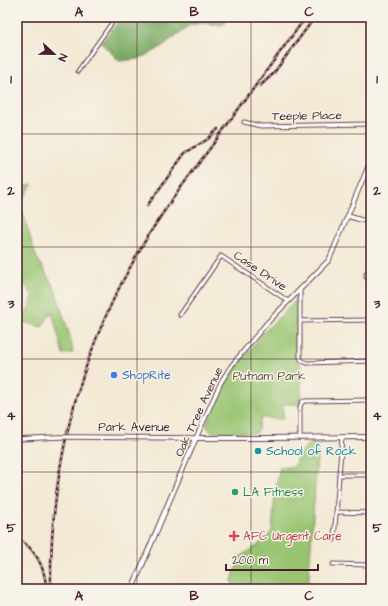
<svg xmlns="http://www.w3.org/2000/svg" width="388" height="606" font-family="'Architects Daughter',sans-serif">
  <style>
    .green { fill: #98c471; stroke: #71724e }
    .forest { fill: #7aaa63; stroke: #626447 }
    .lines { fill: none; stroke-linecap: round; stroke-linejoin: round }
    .minor-casing { stroke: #633d44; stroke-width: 5 }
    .tertiary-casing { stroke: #633d44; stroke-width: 5.5 }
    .secondary-casing { stroke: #633d44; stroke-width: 6 }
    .minor { stroke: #fff; stroke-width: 3 }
    .tertiary { stroke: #fff; stroke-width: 3.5 }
    .secondary { stroke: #fff; stroke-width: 4 }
    .rail-casing { stroke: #4a1f2b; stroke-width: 2.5 }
    .rail { stroke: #f7f3e8; stroke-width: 1; stroke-dasharray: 3; stroke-linecap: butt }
    .tertiary-bridge-casing { stroke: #633d44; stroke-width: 5.5; stroke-linecap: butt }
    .tertiary-bridge { stroke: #fff; stroke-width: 3.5 }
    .grid { fill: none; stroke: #4a1f2b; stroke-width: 1; stroke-opacity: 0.55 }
    .shop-dot { fill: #3f7fe0; stroke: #f7f3e8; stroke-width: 1.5 }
    .culture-dot { fill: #0f9aa8; stroke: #f7f3e8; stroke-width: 1.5 }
    .leisure-dot { fill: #2e9e5b; stroke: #f7f3e8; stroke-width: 1.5 }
    .health-dot { fill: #e0444e; stroke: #f7f3e8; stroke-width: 1.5 }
    .labels { text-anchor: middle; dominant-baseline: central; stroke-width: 3; stroke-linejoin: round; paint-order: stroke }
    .street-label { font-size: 12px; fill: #4a1f2b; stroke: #f7f3e8 }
    .shop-label { font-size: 12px; fill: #366cbe; stroke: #f7f3e8; text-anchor: start }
    .park-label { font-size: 12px; fill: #615140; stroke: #f7f3e8 }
    .culture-label { font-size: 12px; fill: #0d838f; stroke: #f7f3e8; text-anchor: start }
    .leisure-label { font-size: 12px; fill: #27864d; stroke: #f7f3e8; text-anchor: start }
    .health-label { font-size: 12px; fill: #be3a42; stroke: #f7f3e8; text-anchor: start }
    .neatline { fill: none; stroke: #4a1f2b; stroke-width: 1.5 }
    .grid-label { font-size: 13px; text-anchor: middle; font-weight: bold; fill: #4a1f2b }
  </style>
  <rect width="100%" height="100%" fill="#f7f3e8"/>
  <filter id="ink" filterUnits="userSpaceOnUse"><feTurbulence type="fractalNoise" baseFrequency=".025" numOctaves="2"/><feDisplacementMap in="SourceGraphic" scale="8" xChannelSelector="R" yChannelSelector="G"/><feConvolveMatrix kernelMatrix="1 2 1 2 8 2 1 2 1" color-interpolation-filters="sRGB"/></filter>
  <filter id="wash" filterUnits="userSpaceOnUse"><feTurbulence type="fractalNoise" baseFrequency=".012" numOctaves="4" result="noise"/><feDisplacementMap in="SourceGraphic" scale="16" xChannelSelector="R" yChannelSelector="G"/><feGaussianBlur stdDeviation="0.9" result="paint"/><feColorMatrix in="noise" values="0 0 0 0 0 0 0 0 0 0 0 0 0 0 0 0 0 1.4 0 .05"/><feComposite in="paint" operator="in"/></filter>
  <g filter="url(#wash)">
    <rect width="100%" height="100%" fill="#f3e9d4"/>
    <g class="green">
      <path d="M33,184L20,203L36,256L55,289L71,340L73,353L63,354L52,311L42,327L23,322L33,296L20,279H17V189Z"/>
      <path d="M297,299L298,360L301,365V400L299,404H283V419L261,418L257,433L211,432L206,425L225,380L266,330Z"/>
      <path d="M309,443H318L308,589H233L232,580L240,557L257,546L272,531L275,493L280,467H295L296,459Z"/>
    </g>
    <path class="forest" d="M122,17H220L227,22L223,25L201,23L190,25L157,50L138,59L119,61L101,43Z"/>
  </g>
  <g filter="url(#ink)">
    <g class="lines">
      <defs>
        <g id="minor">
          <path d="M78,71L116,17"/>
          <path d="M244,122L261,126L371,124"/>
          <path d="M365,175L371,176"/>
          <path d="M366,277V274L371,265"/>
          <path d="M300,290V357L302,361L307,363L371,361"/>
          <path d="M180,315L221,256L288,301"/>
          <path d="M300,321L371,320"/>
          <path d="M300,437V407L302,402L305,401L371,400"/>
          <path d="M339,475H371"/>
          <path d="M336,512L371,513"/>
          <path d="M334,540L342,437"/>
          <path d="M333,564L371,565"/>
        </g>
        <g id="tertiary">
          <path d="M348,216L361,220L371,221"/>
          <path d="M73,437L196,438L221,382L232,365L266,324L329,260L371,160"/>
          <path d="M17,439L58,437"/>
        </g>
        <path id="secondary" d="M132,589L196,438H268L371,437"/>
      </defs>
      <use href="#minor" class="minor-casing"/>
      <use href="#tertiary" class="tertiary-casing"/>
      <use href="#secondary" class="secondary-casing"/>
      <use href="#minor" class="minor"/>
      <use href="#tertiary" class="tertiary"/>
      <use href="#secondary" class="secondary"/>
      <defs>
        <g id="rail">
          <path d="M260,86L273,74L315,17"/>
          <path d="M147,206L185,153L208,139L218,129"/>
          <path d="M17,538C35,548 45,567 46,587"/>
          <path d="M51,589C49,475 77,361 133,262C155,221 183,184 211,147C242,104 274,60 306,17"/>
        </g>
      </defs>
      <use href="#rail" class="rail-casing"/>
      <use href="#rail" class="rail"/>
      <defs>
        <path id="tertiary-bridge" d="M58,437H73"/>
      </defs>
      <use href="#tertiary-bridge" class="tertiary-bridge-casing"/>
      <use href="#tertiary-bridge" class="tertiary-bridge"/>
    </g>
  </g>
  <path class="grid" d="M137,17V589M251,17V589M17,134H371M17,247H371M17,359H371M17,472H371"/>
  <circle class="shop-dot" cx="114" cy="375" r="4"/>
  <circle class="culture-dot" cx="258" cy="451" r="4"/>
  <circle class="leisure-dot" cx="235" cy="492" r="4"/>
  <path class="health-dot" d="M232 530h4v4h4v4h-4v4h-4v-4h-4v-4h4z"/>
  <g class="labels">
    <g class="street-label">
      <text transform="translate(307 116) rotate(-1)">Teeple Place</text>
      <text transform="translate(260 271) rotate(34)">Case Drive</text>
      <text transform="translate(199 412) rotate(-65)">Oak Tree Avenue</text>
      <text x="134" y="427">Park Avenue</text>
    </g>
    <g class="shop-label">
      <text x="122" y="375">ShopRite</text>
    </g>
    <g class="park-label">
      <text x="269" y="376">Putnam Park</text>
    </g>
    <g class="culture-label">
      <text x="266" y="451">School of Rock</text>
    </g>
    <g class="leisure-label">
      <text x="243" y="492">LA Fitness</text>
    </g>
    <g class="health-label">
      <text x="243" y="536">AFC Urgent Care</text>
    </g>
  </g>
  <rect width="388" height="606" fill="none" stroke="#f7f3e8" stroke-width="44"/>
  <g transform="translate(54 54) rotate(112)" stroke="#f7f3e8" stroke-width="3" paint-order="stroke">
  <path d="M0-3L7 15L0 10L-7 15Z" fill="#4a1f2b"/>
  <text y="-6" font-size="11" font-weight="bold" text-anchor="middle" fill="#4a1f2b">N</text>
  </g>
  <path d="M226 564v6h92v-6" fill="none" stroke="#4a1f2b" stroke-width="2"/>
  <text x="232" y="564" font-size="12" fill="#4a1f2b" stroke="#f7f3e8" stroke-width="3" paint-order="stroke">200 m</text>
  <rect x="22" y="22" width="344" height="562" class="neatline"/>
  <g class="grid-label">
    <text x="79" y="16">A</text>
    <text x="194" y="16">B</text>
    <text x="309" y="16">C</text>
    <text x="11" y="83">1</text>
    <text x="377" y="83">1</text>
    <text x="11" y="195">2</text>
    <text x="377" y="195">2</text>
    <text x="11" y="308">3</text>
    <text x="377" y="308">3</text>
    <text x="11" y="420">4</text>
    <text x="377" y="420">4</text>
    <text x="11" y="532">5</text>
    <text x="377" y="532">5</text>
    <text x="79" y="600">A</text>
    <text x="194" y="600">B</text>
    <text x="309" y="600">C</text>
  </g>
</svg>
